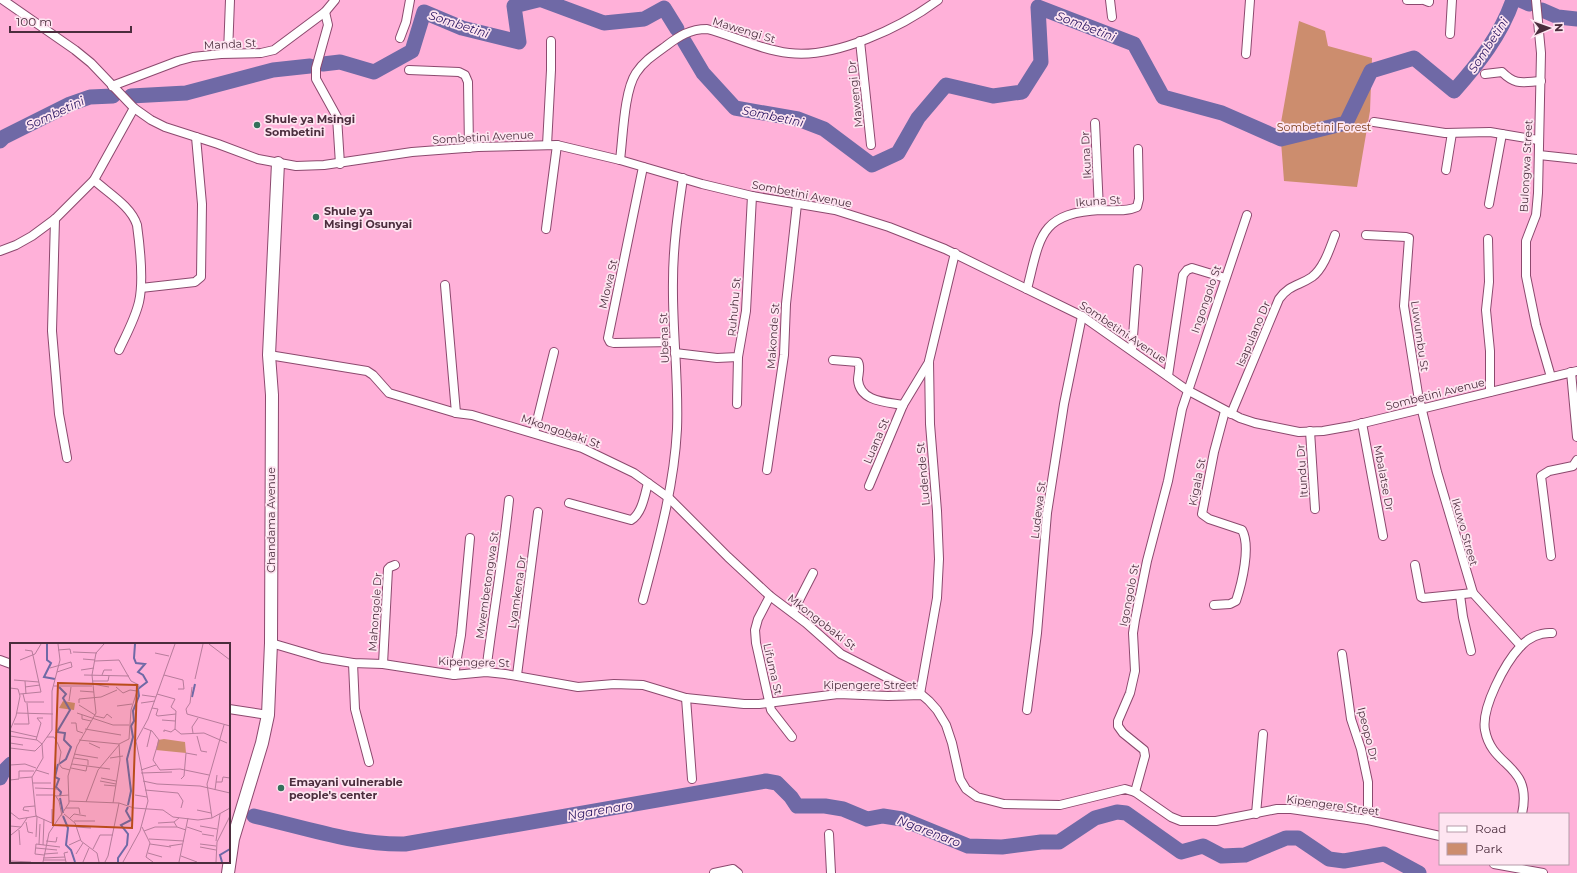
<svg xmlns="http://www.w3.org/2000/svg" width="1577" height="873" font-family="Montserrat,sans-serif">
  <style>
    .green { fill: #cc8d6e }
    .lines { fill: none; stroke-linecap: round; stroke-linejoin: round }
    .river { stroke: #6f69a6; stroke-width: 15 }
    .street-casing { stroke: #8c496e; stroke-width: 10 }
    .secondary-casing { stroke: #8c496e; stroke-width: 14 }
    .street { stroke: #fff; stroke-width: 8 }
    .secondary { stroke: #fff; stroke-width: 12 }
    .poi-dot { fill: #34705b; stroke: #fee5f1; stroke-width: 1.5 }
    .labels { text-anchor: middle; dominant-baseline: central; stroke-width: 3.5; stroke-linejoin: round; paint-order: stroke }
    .street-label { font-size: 11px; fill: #4b2d3d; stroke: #fee5f1 }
    .poi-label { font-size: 11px; font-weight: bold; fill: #4b2d3d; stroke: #fee5f1; text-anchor: start }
    .park-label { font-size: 11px; fill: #7d3e1b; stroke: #fee5f1 }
    .water-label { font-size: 12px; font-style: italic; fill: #2a1662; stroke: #fee5f1 }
    .inset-river { fill: none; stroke: #6f69a6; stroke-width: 2 }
    .inset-road { fill: none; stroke: #b77c9b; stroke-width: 1 }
    .view { fill: #b94c1b; fill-opacity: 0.15; stroke: #b94c1b; stroke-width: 2 }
    .inset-edge { fill: none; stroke: #4b2d3d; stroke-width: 2 }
  </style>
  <rect width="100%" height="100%" fill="#ffb1d9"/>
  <path class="green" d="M1299,21L1325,31L1328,46L1372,58L1370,111L1357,187L1284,181L1280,128Z"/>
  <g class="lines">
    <g class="river">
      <path d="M542,0L604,23L644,19L664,8L677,29"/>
      <path d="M1520,0L1529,4"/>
      <path d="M1542,10L1558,17L1577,19"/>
      <path d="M684,41L703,73L735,108L798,119L824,129L872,165L898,153L918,118L946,85L993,96L1022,92L1041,62L1038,7L1134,44L1163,97L1222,113L1281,139L1346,123L1371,71L1414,58L1454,91C1478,64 1501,35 1513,0"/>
      <path d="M323,64L340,62L374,72L412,51L424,12L462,28L519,42L514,6L538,0"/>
      <path d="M131,96L186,93L273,70L310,66"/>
      <path d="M0,141L4,137L70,104L90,97L113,96"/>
      <path d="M0,778L3,772L11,764"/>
      <path d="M254,816C303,827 355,845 405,844L766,781L777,783L791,797L797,806H825L843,809L867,819L883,816L902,819L968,846L1002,847L1041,842H1059L1095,818L1117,812L1126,813L1181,852L1203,846L1222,856L1245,855L1286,838H1298L1329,859L1344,861L1384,854L1419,873"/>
    </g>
    <defs>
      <g id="street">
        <path d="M3,0L75,50L91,63L134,108L151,120L165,127L218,144L258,159L296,166L324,165L412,152L478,147L557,145L620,160L702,184L752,196L835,210L889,227L945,249L1082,316L1187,390L1240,418L1255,423L1299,432L1323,431L1351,426L1577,371"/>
        <path d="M1110,0L1112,17"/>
        <path d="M1407,0H1421"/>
        <path d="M1424,0L1429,2V0"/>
        <path d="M1536,0L1541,53L1538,193L1536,215L1526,241V276L1536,325L1551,377"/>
        <path d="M325,12L328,25L316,68V79L337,117L340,164"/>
        <path d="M1450,34L1452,0"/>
        <path d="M400,38L406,22L410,0"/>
        <path d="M860,41L871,145"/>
        <path d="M228,53L230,0"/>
        <path d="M1246,54L1250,0"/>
        <path d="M409,70L459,72L465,75L468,82L469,148"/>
        <path d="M1485,74L1502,72C1516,86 1523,82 1541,81"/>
        <path d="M112,86L178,61L193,57L221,54L261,53L274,50L325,12L335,0"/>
        <path d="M1374,122L1445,133L1490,132L1538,140"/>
        <path d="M1095,123L1099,210"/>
        <path d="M547,145L551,70V41"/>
        <path d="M1539,155L1577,159"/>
        <path d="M620,160C623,137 624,91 636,73C644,61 655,54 666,46C679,36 690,29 707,29C734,36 761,50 789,53C835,59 902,27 938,0"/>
        <path d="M643,167L608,338L610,342L614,343L674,342"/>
        <path d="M1446,170L1452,133"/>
        <path d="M94,180C108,193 131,206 137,225C140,247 144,280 139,302C135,319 126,335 119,350"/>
        <path d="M1489,204L1502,134"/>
        <path d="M55,219L52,331L59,414L67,458"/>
        <path d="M546,229L557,145"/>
        <path d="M1366,235L1406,237L1409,238L1404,306L1418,394L1437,472L1473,593L1521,646"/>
        <path d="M1488,239L1489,282L1486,310L1490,351V392"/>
        <path d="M0,251L16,245L32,236L55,219L94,180L134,108"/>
        <path d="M445,285L456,413"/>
        <path d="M141,288L195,282L201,277L202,204L196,137"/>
        <path d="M1027,289C1040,238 1039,213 1100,210C1112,210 1126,212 1137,207L1139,199L1138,149"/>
        <path d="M1132,350L1138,269"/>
        <path d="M675,353L717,358L738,357L746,311L752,196"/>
        <path d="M269,355L367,371L373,375L389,393L456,413L472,415L582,448L634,473L669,498L728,557L770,596L806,623L841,654L921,695"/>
        <path d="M833,360L858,362C861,368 858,374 858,380C860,402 887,402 903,405"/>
        <path d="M1571,372L1577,437"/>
        <path d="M1168,376L1183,275L1187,270L1192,268L1225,278"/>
        <path d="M737,404L738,357"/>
        <path d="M1231,414L1279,299C1290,284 1299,286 1312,277C1324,268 1330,248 1335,235"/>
        <path d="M1362,423L1383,536"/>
        <path d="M1310,431L1315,509"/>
        <path d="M534,433L554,352"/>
        <path d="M767,470L784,355L786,304L797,204"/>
        <path d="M869,486L903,405L929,362"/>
        <path d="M569,503L631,520C642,514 645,494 648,483"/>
        <path d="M1551,556L1541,476L1549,471L1573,466L1577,460"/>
        <path d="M1415,565L1421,597L1423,598L1473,593"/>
        <path d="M1460,595L1463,617L1471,651"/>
        <path d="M770,596L758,619L755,630L756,643L771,710L792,737"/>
        <path d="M643,600C658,543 674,488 677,429C679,379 672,330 673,281C673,246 678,212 683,178"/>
        <path d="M1214,605L1230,604L1236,601C1242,583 1251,546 1242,530L1209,519L1202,514L1214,452L1225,411"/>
        <path d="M793,612L813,573"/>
        <path d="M271,643L322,658L353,663L383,664L454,675L486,672L505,674L578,687L614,684L643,685L686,698L744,704H759L838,694L888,696L922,695L929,701L937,710L946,725L952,743L960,779L966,789L977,797L1004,804L1060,805L1125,789L1135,792L1171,817L1181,821H1216L1277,809H1291L1368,820L1440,836"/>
        <path d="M1342,654L1351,719L1361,749L1368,782V820"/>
        <path d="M0,660L11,664"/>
        <path d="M353,663L355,709L369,762"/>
        <path d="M383,664L388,569L390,567L395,565"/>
        <path d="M486,672C493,615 503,558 509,500"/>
        <path d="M454,675L461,635L470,538"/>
        <path d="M517,675L538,512"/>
        <path d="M920,694L937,598L939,559L937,511L930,424L929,361L955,253"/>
        <path d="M686,698L692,779"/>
        <path d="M229,709L268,715"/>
        <path d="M1027,710L1037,633L1047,513L1064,404L1082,316"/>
        <path d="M1135,792L1145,756L1144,750L1123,733L1118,726V721L1130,693L1135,671L1133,633L1135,620L1147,561L1168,481L1182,409L1247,215"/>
        <path d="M1256,814L1263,734"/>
        <path d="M1522,814C1533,763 1492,769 1485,730C1481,708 1505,663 1520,647C1528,638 1540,632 1552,633"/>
        <path d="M829,834L831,873"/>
        <path d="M1494,864L1543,873"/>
        <path d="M714,873L733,869L738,873"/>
      </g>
      <path id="secondary" d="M228,873L233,839L262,743L268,715L271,643L272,395L269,355L278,163"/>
    </defs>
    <use href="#street" class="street-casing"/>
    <use href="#secondary" class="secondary-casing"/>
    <use href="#street" class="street"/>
    <use href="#secondary" class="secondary"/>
  </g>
  <g class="poi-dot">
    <circle cx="257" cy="125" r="4"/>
    <circle cx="316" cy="217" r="4"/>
    <circle cx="281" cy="788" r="4"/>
  </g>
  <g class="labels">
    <g class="street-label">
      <text transform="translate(744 30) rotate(17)">Mawengi St</text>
      <text transform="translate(230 44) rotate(-3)">Manda St</text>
      <text transform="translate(855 94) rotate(-96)">Mawengi Dr</text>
      <text transform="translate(483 137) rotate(-3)">Sombetini Avenue</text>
      <text transform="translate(1086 155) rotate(-93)">Ikuna Dr</text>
      <text transform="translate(1526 166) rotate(-87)">Bulongwa Street</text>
      <text transform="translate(802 194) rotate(11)">Sombetini Avenue</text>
      <text transform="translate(1098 201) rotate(-4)">Ikuna St</text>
      <text transform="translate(608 284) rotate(-77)">Mlowa St</text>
      <text transform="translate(1206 299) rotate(-71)">Ingongolo St</text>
      <text transform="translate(734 307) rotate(-85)">Ruhuhu St</text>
      <text transform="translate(1123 332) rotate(34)">Sombetini Avenue</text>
      <text transform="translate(1253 334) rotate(-67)">Isapulano Dr</text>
      <text transform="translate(773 336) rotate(-86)">Makonde St</text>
      <text transform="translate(1420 336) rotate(82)">Luwumbu St</text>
      <text transform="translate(664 338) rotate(-92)">Ubena St</text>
      <text transform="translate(1435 394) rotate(-14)">Sombetini Avenue</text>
      <text transform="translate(561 431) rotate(19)">Mkongobaki St</text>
      <text transform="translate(876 441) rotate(-67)">Luana St</text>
      <text transform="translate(1302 471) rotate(-94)">Itundu Dr</text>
      <text transform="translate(923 474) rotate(-95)">Ludende St</text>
      <text transform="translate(1384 478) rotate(79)">Mbalatse Dr</text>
      <text transform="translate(1197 482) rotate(-79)">Kigala St</text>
      <text transform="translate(1038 510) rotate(-83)">Ludewa St</text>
      <text transform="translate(271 520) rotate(-90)">Chandama Avenue</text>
      <text transform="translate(1465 532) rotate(74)">Ikuwo Street</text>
      <text transform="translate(487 585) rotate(-82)">Mwembetongwa St</text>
      <text transform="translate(517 592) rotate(-82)">Lyamkena Dr</text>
      <text transform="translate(1129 595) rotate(-79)">Igongolo St</text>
      <text transform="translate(375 612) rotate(-86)">Mahongole Dr</text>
      <text transform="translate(822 622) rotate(38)">Mkongobaki St</text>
      <text transform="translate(474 662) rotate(2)">Kipengere St</text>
      <text transform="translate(773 669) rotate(77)">Lifuma St</text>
      <text x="870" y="685">Kipengere Street</text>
      <text transform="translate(1368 734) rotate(76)">Ipeopo Dr</text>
      <text transform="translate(1333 805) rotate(8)">Kipengere Street</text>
    </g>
    <g class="poi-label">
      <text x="265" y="119">Shule ya Msingi<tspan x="265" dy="13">Sombetini</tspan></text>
      <text x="324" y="211">Shule ya<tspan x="324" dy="13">Msingi Osunyai</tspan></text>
      <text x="289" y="782">Emayani vulnerable<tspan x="289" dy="13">people's center</tspan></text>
    </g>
    <g class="park-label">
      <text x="1324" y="127">Sombetini Forest</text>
    </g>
    <g class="water-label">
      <text transform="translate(459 24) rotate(18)">Sombetini</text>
      <text transform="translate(1086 26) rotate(21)">Sombetini</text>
      <text transform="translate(1488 45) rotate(-57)">Sombetini</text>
      <text transform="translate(55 113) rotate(-25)">Sombetini</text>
      <text transform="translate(773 116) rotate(12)">Sombetini</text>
      <text transform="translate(600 810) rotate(-10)">Ngarenaro</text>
      <text transform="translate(929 831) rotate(21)">Ngarenaro</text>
    </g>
  </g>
  <g transform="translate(10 643)">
    <rect width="220" height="220" fill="#ffb1d9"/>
    <path d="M53,58L65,60L64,67L49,65ZM154,96L175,99L176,110L146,107L148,97Z" fill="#cc8d6e"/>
    <path class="inset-river" d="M37,1V17L41,20L34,34L45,36M49,44L56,51L53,55L60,67L47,89L55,90L54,97L61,104L56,116L49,121M182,54L185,41M48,121L45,134L49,136L46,144L51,149L50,153M50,155L53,170M118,162L121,148L117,116L123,94L121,83L124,78L123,68L129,53L128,46L137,39L133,32L128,29L135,21L126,20L124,15L125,1M53,173L58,185L56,202L61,207L65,219M108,219V215L117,202L118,191L111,182L121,177L116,168L118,164M212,219L210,212L220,206"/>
    <path class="inset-road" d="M199,1L220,17M48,7L60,6L61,11M63,9L87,10M145,10L159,13M73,16L85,17M10,17L25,11L31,1M85,18L109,17L121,38L129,42L121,67L119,96L109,101L110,117L103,160M40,25L61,19L62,24L47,29M71,27L84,25M74,32L119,33M92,32L94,27H102M154,32L173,37L174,46H168M185,36L193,1M4,37L29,39M15,38L16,51M82,38H98L99,33M82,41L99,44M44,43H82M15,44L30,42M106,44L113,50L120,47L127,48M182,44L180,60L176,66L177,71L220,83M0,45L8,46L10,53L6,73L0,87M70,48L84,49M10,51L31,49L22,8L15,7M13,51L15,59H34M147,51L165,56L161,64L166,68L165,86L171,91L194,90L217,100M132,52L146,54M59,58L61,44M69,60V56L91,54L107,47M131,60L145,58M69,62L85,72M107,63L122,61M142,65L148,66L146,72L148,73L166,71M7,70L43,71M67,70L103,82H119M72,72V76L81,78M85,73L94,75L97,71L102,75M152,77L165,78M61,80H66L67,88L73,90M4,81H19L17,60M134,85L142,88L149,97L143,117L150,127L170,126L199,132M75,86L111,92M0,88L27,94M154,89V87L161,89L165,86M183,90L182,84L188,75M0,93L27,97L32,101M187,93L191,108L197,109M37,94H44L48,101L51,109L49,121L52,125L60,127M26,97L31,80L27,75H33M69,97L109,101M0,100L13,102M79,100L90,105M137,104L141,87M0,105L25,108L32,101M64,111L88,115M64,115L78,117V122M100,115L113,113M62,121L100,126M0,122L15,121L26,125M61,125L76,128L77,123M26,127L39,131M131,127L146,122M131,130L162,129M10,135L22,134M91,135L106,138M171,136L174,133L176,110L187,112M0,137L9,136V128H24M90,138L106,141M133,138L147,141L190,143L220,150M206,139H212L213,134L220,135M23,140H41M94,142L106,143M25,145L48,146M135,147L168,150L173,158L171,165M205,147L207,132M26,152H45L49,158L52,173M125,152L137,154M46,153L59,152M59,158L109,160L124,165L153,167L163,174L188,177L202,175L220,165M76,159L88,127L109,102M56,165H69L70,171M42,166V180M187,167L201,170M19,168L13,167L14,164L25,163M0,169L9,176L27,173M54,171L65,180L71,198L87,210L89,219M60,175L64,171L76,173M202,175L197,141L214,82M64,178H85M16,179L18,189L23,190M164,179L167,184L176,187M148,180L164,179L169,175M44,181L26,173L22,134L33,115L32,101L42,87V48L50,17L48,1M0,183L11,184L17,175M190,183L207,186M66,184L81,185M132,184L140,200L136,214L143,219M177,184L192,189M9,187L10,202M134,188L145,184H167M192,191L204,193M1,192L11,184M26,194L27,174M139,196L174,198M36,198L46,199L47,194M206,198L210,171M29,201L30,181M140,201L161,204M190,201L206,203M33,202L34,176M59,202L70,197M159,203L172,201M190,204L206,207M26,205L47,207M83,206L90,192H103M138,210L152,214M34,211L48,210M66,211L73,200M34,212L25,211L26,201L50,204M171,213L187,219M33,215L55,214M33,217H56M0,218L21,219M33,219L39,190L59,160L58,133L67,103L86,70L82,32L86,10L94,1M56,219L54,210L58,209M73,219L79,205M95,219L98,213L109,160M113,219L130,188L138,158L126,98L138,76L165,1M169,219L178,175M206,219L207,199L220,173"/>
    <path class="view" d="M48,40L127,42L122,185L43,182Z"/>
    <rect width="220" height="220" class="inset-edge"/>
  </g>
  <rect x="1439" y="813" width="130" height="52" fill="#fee5f1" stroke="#b69ba9"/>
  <rect x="1447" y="826" width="20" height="6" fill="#ffffff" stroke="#b69ba9"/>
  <text x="1475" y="833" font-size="12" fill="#4b2d3d">Road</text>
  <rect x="1447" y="843" width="20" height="12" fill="#cc8d6e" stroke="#b69ba9"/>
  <text x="1475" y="853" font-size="12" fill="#4b2d3d">Park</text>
  <g transform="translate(1549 28) rotate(88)" stroke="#fee5f1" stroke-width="3" paint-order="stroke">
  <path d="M0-3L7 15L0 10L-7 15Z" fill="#4b2d3d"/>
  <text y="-6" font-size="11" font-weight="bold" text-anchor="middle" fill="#4b2d3d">N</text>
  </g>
  <path d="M10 26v6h121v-6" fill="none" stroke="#4b2d3d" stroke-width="2"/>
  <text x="16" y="26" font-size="12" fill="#4b2d3d" stroke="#fee5f1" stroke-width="3" paint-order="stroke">100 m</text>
</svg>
